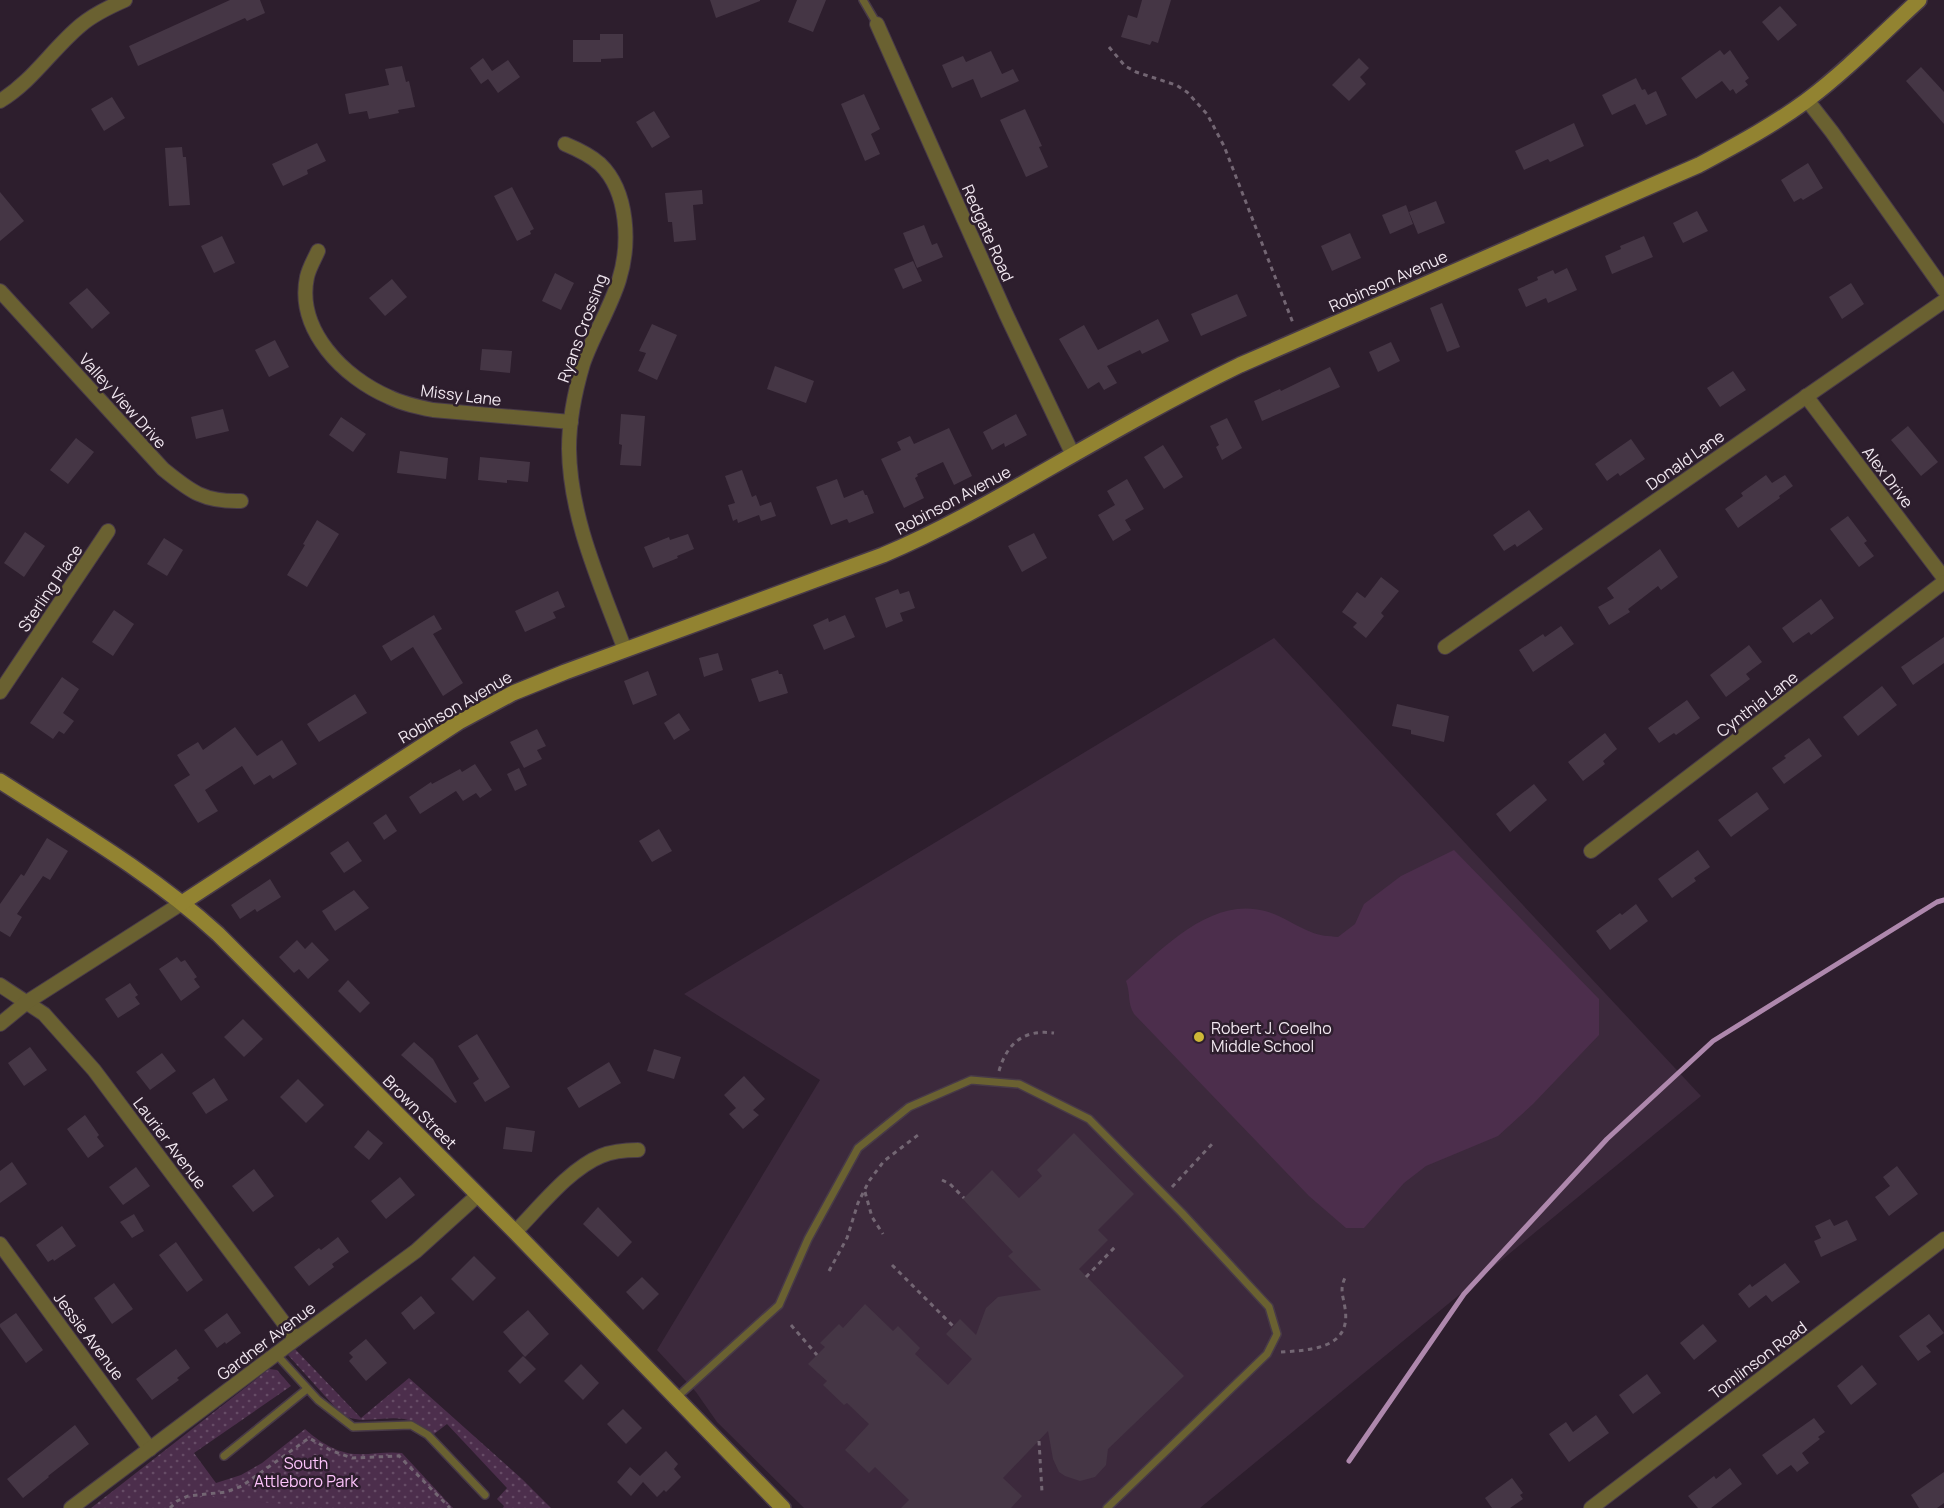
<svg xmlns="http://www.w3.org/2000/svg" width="1944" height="1508" font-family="Manrope,sans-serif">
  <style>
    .built { fill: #3c293c }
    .park { fill: url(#park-dots) }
    .pitch { fill: #4c2e4c }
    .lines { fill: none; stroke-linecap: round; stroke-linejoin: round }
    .stream { stroke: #ae88ad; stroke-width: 5 }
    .building { fill: #453645 }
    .lane-casing { stroke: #483a48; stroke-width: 10 }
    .street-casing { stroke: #483a48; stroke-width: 16 }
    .secondary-casing { stroke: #483a48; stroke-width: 18 }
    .path { stroke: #736673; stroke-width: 3; stroke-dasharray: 4.5 4.5; stroke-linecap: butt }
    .lane { stroke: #6a6131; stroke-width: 7 }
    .street { stroke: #6a6131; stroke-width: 14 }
    .secondary { stroke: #928331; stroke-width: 15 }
    .poi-dot { fill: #ceb837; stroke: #2d1e2d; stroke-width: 2 }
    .labels { text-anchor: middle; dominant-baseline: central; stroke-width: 5; stroke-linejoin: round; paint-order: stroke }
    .street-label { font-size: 16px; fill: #f1e7f0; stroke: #2d1e2d }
    .poi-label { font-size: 16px; fill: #f1e7f0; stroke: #2d1e2d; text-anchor: start }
    .park-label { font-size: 16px; fill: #fdc3fb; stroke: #2d1e2d }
  </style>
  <defs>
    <pattern id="park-dots" width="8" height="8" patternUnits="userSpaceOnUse" patternTransform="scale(1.5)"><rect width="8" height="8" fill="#4c2e4c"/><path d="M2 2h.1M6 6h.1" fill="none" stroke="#664c66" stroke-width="1.8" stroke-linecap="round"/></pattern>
  </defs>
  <rect width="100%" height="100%" fill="#2d1e2d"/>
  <path class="built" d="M1274,638L1701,1096L1200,1508H804L717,1422L696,1392L657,1350L820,1080L684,994Z"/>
  <g class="park">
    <path d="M295,1349L361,1418L409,1378L522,1479L551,1508H503L504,1506L497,1499L507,1488L447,1424L434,1434C425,1428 415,1421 404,1419C382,1416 363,1425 342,1415L288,1355Z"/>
    <path d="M269,1369L277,1370L291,1386L194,1453L216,1483L241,1475L262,1463L305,1429C318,1441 337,1453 355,1454C371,1455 386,1451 402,1453L453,1508H91Z"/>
  </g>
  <g class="pitch">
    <path d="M1454,850L1599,999V1035L1533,1104L1498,1136L1426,1166L1404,1183L1364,1228H1346L1309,1196L1134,1014C1127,1002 1131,995 1126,981C1162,949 1211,896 1265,911C1281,915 1295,926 1311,932C1319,936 1329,936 1338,937L1355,924L1364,904L1401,876Z"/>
    <path d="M212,1496L223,1502L242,1500L282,1504L293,1508H185L201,1497Z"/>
  </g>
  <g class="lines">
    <path class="stream" d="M1349,1461L1464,1294L1607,1139L1713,1041L1937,902L1944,900"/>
  </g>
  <g class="building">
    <path d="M230,0H260L265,13L247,21L245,18L138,66L129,46Z"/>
    <path d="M710,0H760V1L716,18Z"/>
    <path d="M797,0H826L813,32L788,22Z"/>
    <path d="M1142,0H1171L1158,43L1152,41L1150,45L1121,37L1128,15L1137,18Z"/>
    <path d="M1780,6L1797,25L1778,41L1762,22Z"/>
    <path d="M600,34H623V58L601,59V62H573V40H600Z"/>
    <path d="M1720,50L1724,55L1730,50L1749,78L1745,81L1748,85L1736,94L1733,89L1730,91L1722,81L1696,99L1681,78Z"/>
    <path d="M991,51L1002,74L1013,69L1019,81L981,98L973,79L952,88L942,65L963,56L966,62Z"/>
    <path d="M483,58L492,71L508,60L520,77L498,93L488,79L481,84L470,68Z"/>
    <path d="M1359,58L1369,68L1360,77L1366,84L1349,101L1332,85Z"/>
    <path d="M402,66L406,82L409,81L415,107L398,110L399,113L369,119L367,111L349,114L345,94L389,85L385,69Z"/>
    <path d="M1921,67L1944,92V124L1906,81Z"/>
    <path d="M1636,78L1642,90L1645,89L1648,95L1656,91L1667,115L1646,125L1635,104L1612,115L1602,95Z"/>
    <path d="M864,94L880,129L871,134L880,154L865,161L841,104Z"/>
    <path d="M112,97L125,118L104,131L91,109Z"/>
    <path d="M1025,109L1042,146L1039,147L1048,167L1026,177L1000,120Z"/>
    <path d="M654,111L670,137L652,148L636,122Z"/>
    <path d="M1574,123L1584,146L1550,162L1548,159L1524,170L1515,151Z"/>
    <path d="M317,143L326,161L307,170L308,174L283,186L272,164Z"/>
    <path d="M182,147L183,157H186L190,205L169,206L165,148Z"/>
    <path d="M1808,163L1823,188L1803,200L1801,198L1794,202L1781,180Z"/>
    <path d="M512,187L534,229L530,231L531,234L517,241L494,196Z"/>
    <path d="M702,190L703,204L693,205L696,240L674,242L672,222H668L665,193Z"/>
    <path d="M0,192L24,221L0,241Z"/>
    <path d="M1436,201L1445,223L1418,234L1409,212Z"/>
    <path d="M1406,205L1413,224L1390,234L1382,215Z"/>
    <path d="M1697,211L1708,231L1683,243L1673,223Z"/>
    <path d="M924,225L932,245L937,243L943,257L917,268L903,233Z"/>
    <path d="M1350,233L1361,258L1332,271L1321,246Z"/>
    <path d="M222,236L235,263L214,273L201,246Z"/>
    <path d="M1644,236L1653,257L1612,274L1605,256L1621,249L1620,246Z"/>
    <path d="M913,261L922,281L903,289L894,269Z"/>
    <path d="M1567,268L1577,290L1548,303L1546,298L1526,307L1518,289L1538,280L1537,277L1553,270L1555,274Z"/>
    <path d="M555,273L574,283L561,310L542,301Z"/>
    <path d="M392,279L407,297L385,316L369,298Z"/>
    <path d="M1851,283L1864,304L1842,319L1829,297Z"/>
    <path d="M87,288L110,313L92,329L69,303Z"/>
    <path d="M1237,294L1247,316L1201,336L1191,314Z"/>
    <path d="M1442,303L1460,347L1447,352L1430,308Z"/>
    <path d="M1158,319L1169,341L1142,354L1140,350L1107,366L1117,383L1104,390L1099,382L1088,389L1059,339L1084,325L1098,350Z"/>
    <path d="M652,324L677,335L657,380L638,371L646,353L639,351Z"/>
    <path d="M275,340L289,367L269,377L255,350Z"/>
    <path d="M1391,342L1400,361L1378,372L1369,352Z"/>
    <path d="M482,349L512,351L510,373L480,370Z"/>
    <path d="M775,366L814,381L806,403L767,389Z"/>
    <path d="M1330,367L1340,387L1262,421L1254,401L1280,389L1281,391Z"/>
    <path d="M1733,371L1746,390L1720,407L1707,388Z"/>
    <path d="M223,409L229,431L196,439L191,417Z"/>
    <path d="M621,414L645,416L641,466L620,465L622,445L619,444Z"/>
    <path d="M1016,414L1027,435L1005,447L1004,443L992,450L983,432Z"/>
    <path d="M341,417L366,434L353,452L329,435Z"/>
    <path d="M1227,418L1242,448L1222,460L1216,447L1219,445L1210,426Z"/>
    <path d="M1908,426L1938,462L1921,476L1891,440Z"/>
    <path d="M949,428L972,476L954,485L943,462L917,474L918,476L915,478L924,498L904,508L881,459L901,450L897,442L910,436L914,444Z"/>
    <path d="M76,438L94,452L68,484L50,470Z"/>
    <path d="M1631,439L1645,459L1620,476L1618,473L1607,481L1595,464Z"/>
    <path d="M1163,445L1183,477L1164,489L1144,457Z"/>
    <path d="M400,451L448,458L446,479L397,473Z"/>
    <path d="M480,457L530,462L528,482L507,480V483L478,480Z"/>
    <path d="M742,470L752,497L756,495L760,506L771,502L776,516L761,521L759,515L738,523L737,519L733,521L728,505L735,503L725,476Z"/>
    <path d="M1766,475L1772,483L1785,475L1793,486L1779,496L1780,498L1738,528L1725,509L1743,496L1741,493Z"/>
    <path d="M837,479L844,498L863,490L865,495H867L874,513L849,523L847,519L831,525L816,487Z"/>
    <path d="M1127,479L1144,509L1125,520L1131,530L1113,541L1098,515L1115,505L1107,491Z"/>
    <path d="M1529,510L1543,529L1517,547L1515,544L1504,551L1493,535Z"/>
    <path d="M1848,516L1867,541L1864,543L1874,556L1859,567L1830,529Z"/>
    <path d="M317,520L339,534L307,587L287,575L305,545L303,544Z"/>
    <path d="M25,532L45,546L24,577L4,563Z"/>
    <path d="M1034,533L1047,558L1022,572L1008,546Z"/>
    <path d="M688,534L694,549L677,556L678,558L653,568L644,547L669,537L670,540Z"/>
    <path d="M164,538L183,550L167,576L147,564Z"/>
    <path d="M1660,549L1678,577L1661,590L1658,586L1628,609L1630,612L1609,625L1598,607L1614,598L1607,588Z"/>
    <path d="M1381,577L1399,591L1381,613L1384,616L1366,638L1353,627L1357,623L1342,612L1357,592L1365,598Z"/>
    <path d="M898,589L900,594L909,591L915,608L900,613L903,621L886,628L875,598Z"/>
    <path d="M558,591L565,607L553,612L556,618L525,632L515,611Z"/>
    <path d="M1821,599L1834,618L1811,635L1809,632L1793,643L1782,628Z"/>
    <path d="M114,610L134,624L113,656L92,642Z"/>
    <path d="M434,615L442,629L433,634L463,683L443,696L413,647L391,661L382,646Z"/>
    <path d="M845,615L855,637L824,650L813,625L828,618L829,622Z"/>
    <path d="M1561,626L1574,644L1533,672L1519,650L1543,634L1545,637Z"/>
    <path d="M1944,637V663L1913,685L1901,667Z"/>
    <path d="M1749,645L1762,662L1746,674L1750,679L1726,697L1710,675Z"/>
    <path d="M718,653L723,670L704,677L699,658Z"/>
    <path d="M778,670L779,674H782L788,693L759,702L751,679Z"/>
    <path d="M648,671L657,695L633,705L624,681Z"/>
    <path d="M62,677L79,689L63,713L74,721L64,734L59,731L53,739L30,723Z"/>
    <path d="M1882,686L1897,705L1858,736L1843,717Z"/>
    <path d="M355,694L367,713L319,742L307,724Z"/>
    <path d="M1687,700L1700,718L1676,735L1674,733L1659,743L1648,728Z"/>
    <path d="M1397,704L1449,716L1444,742L1411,734V730L1392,726Z"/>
    <path d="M679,713L690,730L674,740L664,723Z"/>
    <path d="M235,727L257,756L282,740L297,764L273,779L270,775L254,785L242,766L205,790L218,811L198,823L174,785L190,775L177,755L198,742L203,750Z"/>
    <path d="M537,729L546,746L537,750L542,759L524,768L510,742Z"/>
    <path d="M1605,733L1617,749L1603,761L1605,764L1583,781L1568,762Z"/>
    <path d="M1809,738L1822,756L1784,784L1772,768L1786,758L1784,756Z"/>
    <path d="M475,764L492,790L480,798L476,793L463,801L456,791L420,814L409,797L431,782L432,784L460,769L462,772Z"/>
    <path d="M519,768L527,785L515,791L507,774Z"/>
    <path d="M1534,784L1547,800L1510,832L1496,814Z"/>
    <path d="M1757,792L1769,809L1731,837L1718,820Z"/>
    <path d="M386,814L397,831L384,840L373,823Z"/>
    <path d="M659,829L672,851L652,862L639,841Z"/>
    <path d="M47,838L68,851L50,880L43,876L17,914L22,917L10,937L0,931V904L21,874L24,876Z"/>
    <path d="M348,841L362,861L344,873L330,853Z"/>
    <path d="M1698,850L1710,867L1694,878L1696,881L1672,898L1658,879Z"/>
    <path d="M270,879L281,897L257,912L255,909L240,919L231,905Z"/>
    <path d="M354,890L369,908L335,931L322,911Z"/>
    <path d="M1636,904L1648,921L1610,950L1596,931L1620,913L1622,915Z"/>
    <path d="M297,940L305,949L312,942L329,960L308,979L299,969L294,973L279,957Z"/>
    <path d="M177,957L181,962L185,960L197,977L194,979L200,987L181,1001L159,969Z"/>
    <path d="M348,980L370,1003L360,1013L338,991Z"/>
    <path d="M130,983L138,995L135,997L140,1004L118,1018L105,999Z"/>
    <path d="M243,1019L263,1039L244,1057L224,1037Z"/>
    <path d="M477,1034L510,1087L485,1102L473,1083L479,1079L458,1046Z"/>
    <path d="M414,1042L433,1059L457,1102L455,1103L401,1055Z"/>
    <path d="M30,1047L47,1070L24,1086L8,1063Z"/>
    <path d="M654,1049L681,1057L674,1079L647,1071Z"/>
    <path d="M162,1053L176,1071L150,1090L136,1072Z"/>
    <path d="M609,1062L621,1083L579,1108L567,1088Z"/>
    <path d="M744,1076L765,1099L753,1110L759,1115L743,1129L729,1114L736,1108L724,1095Z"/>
    <path d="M214,1078L228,1100L206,1114L192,1093Z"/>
    <path d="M298,1079L324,1105L306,1123L280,1097Z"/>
    <path d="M85,1115L99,1135L97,1137L104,1146L88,1158L67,1129Z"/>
    <path d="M506,1127L535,1131L532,1152L503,1149Z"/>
    <path d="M368,1130L383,1143L369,1160L354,1147Z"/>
    <path d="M1074,1133L1134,1194L1098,1230L1108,1240L1079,1269L1184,1376L1108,1449L1106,1465L1095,1477L1080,1481L1065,1476L1059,1472L1053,1459L1048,1431L1003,1478L1022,1496L1011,1508H901L909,1500L875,1467L869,1473L845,1450L869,1424L847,1403L844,1405L823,1385L827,1381L808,1364L825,1347L820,1343L839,1324L843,1328L865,1304L893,1331L898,1326L920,1348L915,1354L948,1385L972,1359L946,1334L960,1319L976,1335L986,1308L998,1297L1041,1290L1008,1256L1013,1252L963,1199L992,1170L1019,1198L1042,1176L1037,1170Z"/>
    <path d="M12,1162L27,1184L0,1203V1171Z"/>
    <path d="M1897,1166L1918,1194L1889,1216L1875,1197L1890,1186L1883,1177Z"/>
    <path d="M136,1167L150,1186L123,1205L109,1187Z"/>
    <path d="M254,1169L274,1196L253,1212L232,1186Z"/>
    <path d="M400,1177L415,1195L386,1219L371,1201Z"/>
    <path d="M598,1207L632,1242L618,1257L583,1224Z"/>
    <path d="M134,1214L144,1231L132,1238L120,1222Z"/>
    <path d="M1830,1219L1834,1226L1847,1220L1857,1240L1821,1257L1814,1241L1821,1238L1815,1226Z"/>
    <path d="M62,1226L76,1246L54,1261L53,1259L48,1262L36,1245Z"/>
    <path d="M338,1237L349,1252L332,1264L334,1267L309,1286L294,1267L319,1248L321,1250Z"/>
    <path d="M176,1242L203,1280L187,1292L159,1255Z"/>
    <path d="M474,1256L496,1278L473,1301L451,1279Z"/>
    <path d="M1785,1263L1800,1282L1772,1302L1766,1295L1749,1308L1738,1294L1750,1284L1752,1287Z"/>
    <path d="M642,1277L659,1294L643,1310L626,1292Z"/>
    <path d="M114,1283L133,1309L112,1324L94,1298Z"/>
    <path d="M421,1296L435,1313L414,1330L401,1313Z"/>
    <path d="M528,1310L549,1334L525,1357L503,1332Z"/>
    <path d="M16,1313L43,1350L26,1363L0,1327V1324Z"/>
    <path d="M227,1313L241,1333L226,1344L225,1342L217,1348L204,1330Z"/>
    <path d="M1929,1314L1944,1333L1926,1346L1931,1352L1918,1361L1899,1336Z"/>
    <path d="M1703,1324L1717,1341L1694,1360L1680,1343Z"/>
    <path d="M366,1339L387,1363L366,1381L349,1361L353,1357L349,1353Z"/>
    <path d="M176,1349L190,1368L177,1378L179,1380L152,1400L136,1379Z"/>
    <path d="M523,1356L536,1369L520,1384L508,1371Z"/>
    <path d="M581,1364L599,1383L583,1400L564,1381Z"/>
    <path d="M1862,1365L1877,1384L1851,1405L1837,1386Z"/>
    <path d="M1647,1374L1661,1393L1633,1414L1619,1395Z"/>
    <path d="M623,1409L642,1428L626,1444L607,1424Z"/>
    <path d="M1596,1415L1609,1433L1569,1462L1549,1434L1566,1422L1573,1432Z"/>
    <path d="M1814,1418L1825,1432L1818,1437L1820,1439L1802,1453L1809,1463L1797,1472L1791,1465L1777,1475L1762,1455Z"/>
    <path d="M75,1425L89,1444L48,1476L49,1477L23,1498L7,1479Z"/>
    <path d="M666,1451L678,1464L674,1469L681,1477L666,1492L664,1490L657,1497L643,1482L631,1496L617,1482L630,1467L640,1476Z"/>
    <path d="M1730,1468L1742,1484L1711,1508H1698L1688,1496L1714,1476L1716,1479Z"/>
    <path d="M1944,1472V1503L1937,1508H1919L1911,1495Z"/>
    <path d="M1512,1478L1523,1493L1520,1495L1523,1499L1510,1508H1492L1485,1498Z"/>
  </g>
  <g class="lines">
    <defs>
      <g id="lane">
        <path d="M863,0L877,24"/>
        <path d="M276,1354L318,1400L353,1427L411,1425L428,1435L485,1495"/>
        <path d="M676,1398L779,1305L808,1239L858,1148L909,1107L971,1080L1019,1084L1089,1119L1182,1213L1269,1307L1277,1334L1267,1354L1107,1508"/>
        <path d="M224,1456L307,1389"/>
      </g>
      <g id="street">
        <path d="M877,24L1006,314L1073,455"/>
        <path d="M1807,100L1832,132L1944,290"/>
        <path d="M0,101C33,81 52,49 81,25C94,14 109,7 125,0"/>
        <path d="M565,144C577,149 590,155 600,164C629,192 630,245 619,280C610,309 593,335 583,364C575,391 569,421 569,449C570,519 601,585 625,650"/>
        <path d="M318,251C314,260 309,268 307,277C296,330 344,378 389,397C403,404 418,407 433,410L571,422"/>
        <path d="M0,291L163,469C191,492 204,502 241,501"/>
        <path d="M1806,396L1944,578"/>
        <path d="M1445,647L1944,301"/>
        <path d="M0,692L108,531"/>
        <path d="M1591,851L1944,582"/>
        <path d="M0,985L44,1014L94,1070L296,1339"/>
        <path d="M0,1024L27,1002L182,903"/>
        <path d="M515,1232C539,1208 569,1169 601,1156C613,1151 625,1150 638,1150"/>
        <path d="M0,1244L150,1449"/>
        <path d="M71,1508L296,1339L416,1251L478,1195"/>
        <path d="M1591,1508L1944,1239"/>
      </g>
      <g id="secondary">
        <path d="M0,781C75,829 152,874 218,934L515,1232L783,1508"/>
        <path d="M182,903L459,722L513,693L565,672L883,555C940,531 994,500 1048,469C1111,433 1174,397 1240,365L1699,165C1736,145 1772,126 1806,101C1846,71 1882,34 1919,0"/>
      </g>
    </defs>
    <use href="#lane" class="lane-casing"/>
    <use href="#street" class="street-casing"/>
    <use href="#secondary" class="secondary-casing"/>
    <g class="path">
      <path d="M1109,47L1125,66L1136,72L1176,85L1187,92L1207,114L1224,146L1293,323"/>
      <path d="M999,1071C1007,1043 1024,1029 1054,1033"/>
      <path d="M942,1180L950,1184L964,1198"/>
      <path d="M1172,1187L1212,1144"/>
      <path d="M865,1192L872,1217L883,1234"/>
      <path d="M892,1265L953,1326"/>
      <path d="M829,1271L847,1238L858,1203L869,1181L884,1161L918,1135"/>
      <path d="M1086,1277L1115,1247"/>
      <path d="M791,1325L817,1355"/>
      <path d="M1281,1352C1308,1350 1352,1350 1345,1308C1343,1295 1339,1289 1346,1276"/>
      <path d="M1039,1441L1042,1492"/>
      <path d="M170,1508L177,1501L188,1496L226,1492L242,1486L309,1438L332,1451L352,1458L399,1456L450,1508"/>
    </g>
    <use href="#lane" class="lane"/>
    <use href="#street" class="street"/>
    <use href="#secondary" class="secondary"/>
  </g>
  <circle class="poi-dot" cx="1199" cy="1037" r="6"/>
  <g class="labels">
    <g class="street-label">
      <text transform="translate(988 233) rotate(66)">Redgate Road</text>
      <text transform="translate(1388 281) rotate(-24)">Robinson Avenue</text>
      <text transform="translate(582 328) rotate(-70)">Ryans Crossing</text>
      <text transform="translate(461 395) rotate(7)">Missy Lane</text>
      <text transform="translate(123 401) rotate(48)">Valley View Drive</text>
      <text transform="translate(1685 460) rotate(-35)">Donald Lane</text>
      <text transform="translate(1888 477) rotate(53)">Alex Drive</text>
      <text transform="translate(953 500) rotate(-28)">Robinson Avenue</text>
      <text transform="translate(50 588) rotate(-56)">Sterling Place</text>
      <text transform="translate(1757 704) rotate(-37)">Cynthia Lane</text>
      <text transform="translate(455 707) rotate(-30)">Robinson Avenue</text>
      <text transform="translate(420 1112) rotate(45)">Brown Street</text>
      <text transform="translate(170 1143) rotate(53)">Laurier Avenue</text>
      <text transform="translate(89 1336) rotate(53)">Jessie Avenue</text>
      <text transform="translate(266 1341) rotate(-37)">Gardner Avenue</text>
      <text transform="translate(1758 1360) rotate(-37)">Tomlinson Road</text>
    </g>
    <g class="poi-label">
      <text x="1211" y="1028">Robert J. Coelho<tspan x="1211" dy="18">Middle School</tspan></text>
    </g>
    <g class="park-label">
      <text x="306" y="1463">South<tspan x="306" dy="18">Attleboro Park</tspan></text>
    </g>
  </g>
</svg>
